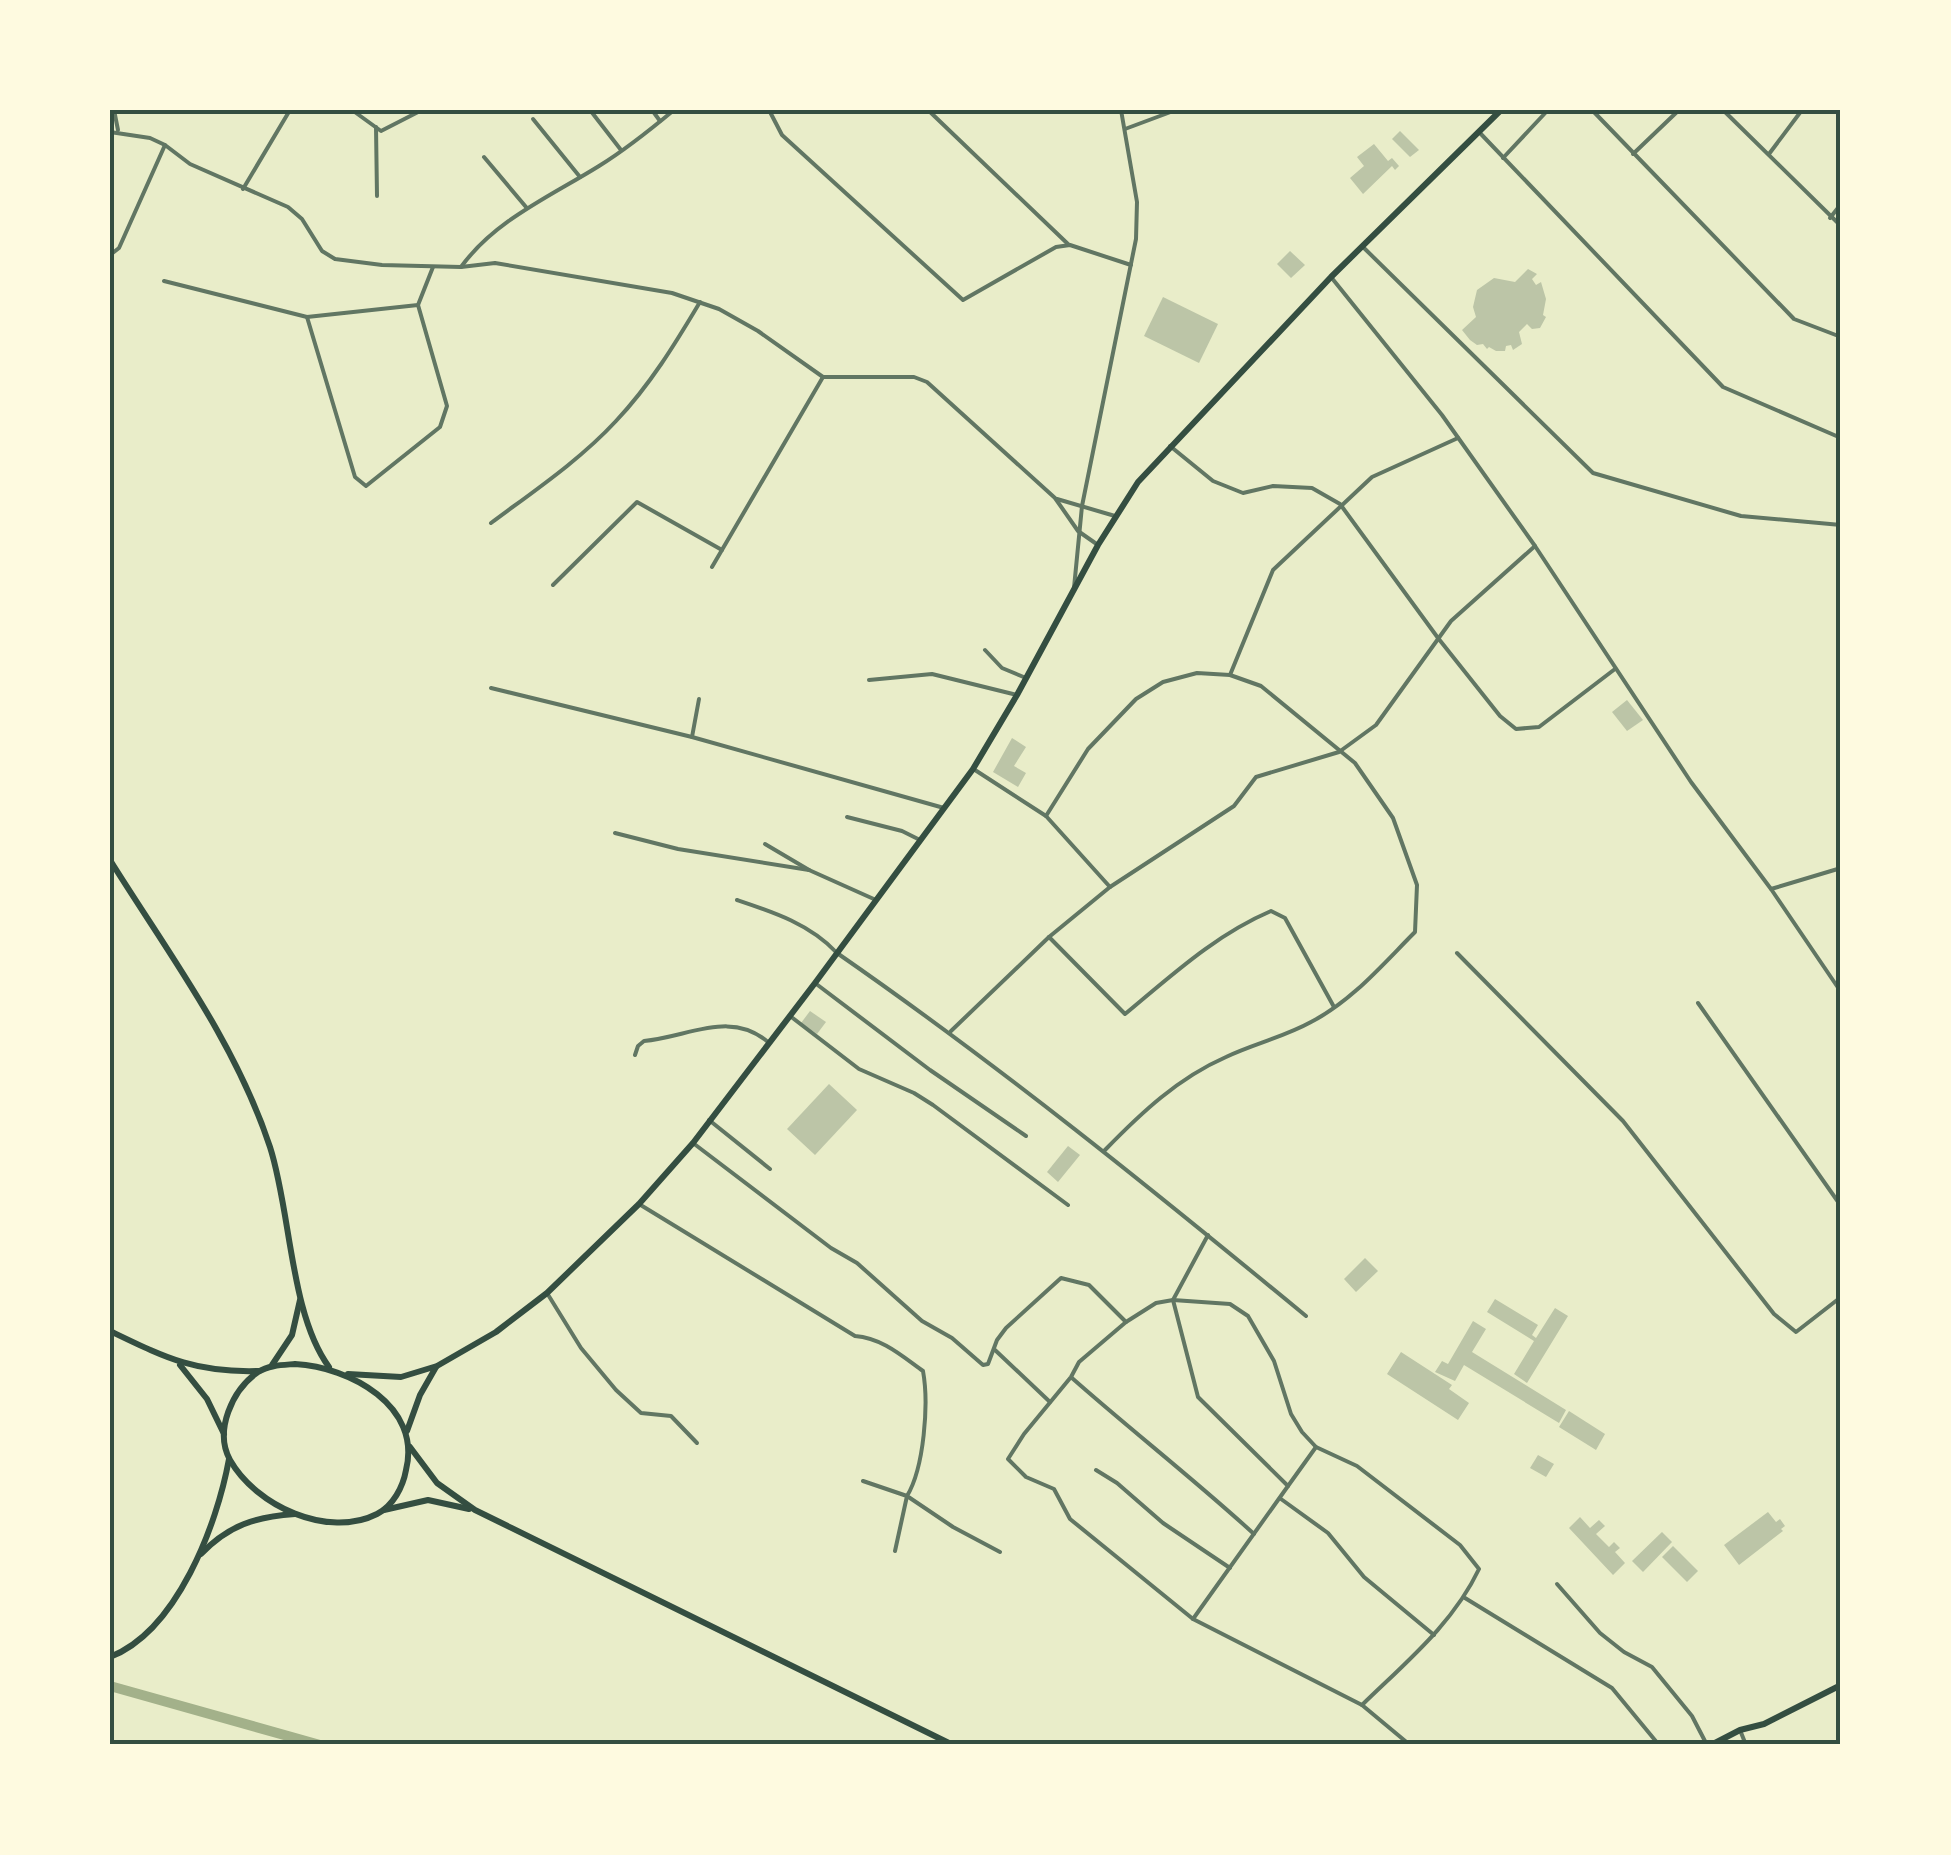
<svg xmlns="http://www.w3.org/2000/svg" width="1951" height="1855" font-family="'Open Sans',sans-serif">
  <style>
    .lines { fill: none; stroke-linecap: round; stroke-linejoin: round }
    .canal { stroke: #a3b18a; stroke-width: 10 }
    .building { fill: #bcc5a7 }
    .minor { stroke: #617663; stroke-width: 4 }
    .secondary { stroke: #344e41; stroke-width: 6 }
    .primary { stroke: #344e41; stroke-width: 6 }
    .neatline { fill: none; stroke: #344e41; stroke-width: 4 }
  </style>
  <rect width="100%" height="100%" fill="#e9edc9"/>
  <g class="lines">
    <path class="canal" d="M110,1686L320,1745"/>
  </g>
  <g class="building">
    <path d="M1400,131L1419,150L1410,157L1392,139Z"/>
    <path d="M1374,144L1388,161L1392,158L1399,166L1395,170L1392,166L1363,194L1350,178L1364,166L1357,157Z"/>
    <path d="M1290,251L1305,265L1291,278L1277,264Z"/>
    <path d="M1528,269L1537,274L1532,279L1536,285L1541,282L1546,299L1543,315L1546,317L1540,328L1532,329L1527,324L1519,332L1522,344L1513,350L1511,345L1506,346L1505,351H1496L1489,347L1487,349L1483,344L1477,345L1470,340L1462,330L1476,317L1473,307L1477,290L1494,278L1515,282Z"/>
    <path d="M1163,297L1218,324L1199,363L1144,336Z"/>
    <path d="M1627,700L1643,720L1627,731L1612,712Z"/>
    <path d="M1012,738L1026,747L1014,766L1026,773L1018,787L993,772Z"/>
    <path d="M810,1011L826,1022L817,1034L801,1023Z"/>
    <path d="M829,1084L857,1110L815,1155L787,1129Z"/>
    <path d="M1068,1146L1080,1155L1058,1182L1047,1172Z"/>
    <path d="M1365,1258L1378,1271L1356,1292L1344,1279Z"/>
    <path d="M1495,1299L1538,1325L1532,1335L1536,1338L1555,1308L1568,1316L1527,1383L1514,1374L1534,1341L1487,1312Z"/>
    <path d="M1473,1321L1486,1329L1472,1352L1566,1410L1559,1423L1464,1365L1455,1381L1435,1372L1442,1361L1448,1364Z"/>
    <path d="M1401,1352L1452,1385L1449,1389L1469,1403L1458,1420L1387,1374Z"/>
    <path d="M1569,1411L1605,1434L1596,1450L1559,1427Z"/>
    <path d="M1538,1455L1554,1464L1546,1477L1530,1468Z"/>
    <path d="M1768,1512L1776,1522L1780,1519L1785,1526L1781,1529L1783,1531L1739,1565L1724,1545Z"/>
    <path d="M1580,1517L1590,1528L1599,1520L1605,1526L1596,1534L1609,1547L1614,1542L1620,1548L1615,1552L1625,1563L1613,1575L1569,1528Z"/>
    <path d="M1662,1532L1672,1542L1643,1572L1632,1561Z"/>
    <path d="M1673,1546L1698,1571L1687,1582L1662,1557Z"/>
  </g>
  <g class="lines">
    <g class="minor">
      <path d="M114,110L118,130"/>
      <path d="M352,110L381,131L422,110"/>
      <path d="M590,110L621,150"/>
      <path d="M652,110L660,121"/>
      <path d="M769,110L782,135L963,300L1056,247L1070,245L1131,265"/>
      <path d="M928,110L1069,245"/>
      <path d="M1592,110L1794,319L1841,337"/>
      <path d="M1723,110L1841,226"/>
      <path d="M533,119L580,177"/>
      <path d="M376,127L377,196"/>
      <path d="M1125,129L1176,110"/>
      <path d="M110,132L150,138L165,145L190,164L288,207L302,219L322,251L335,259L382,265L461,267L495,263L672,293L719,309L758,331L823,377H914L927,382L1055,498L1078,531L1098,545"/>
      <path d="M1480,133L1723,387L1841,438"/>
      <path d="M1633,154L1679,110"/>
      <path d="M1769,154L1802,110"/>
      <path d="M484,157L526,207"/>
      <path d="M1503,158L1548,110"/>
      <path d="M243,189L290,110"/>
      <path d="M1830,218L1841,204"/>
      <path d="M1364,248L1593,473L1741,516L1841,525"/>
      <path d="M110,255L119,248L165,145"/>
      <path d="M461,267C495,220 551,196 599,166C625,150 650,130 674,110"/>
      <path d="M1331,277L1442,415L1535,546L1691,782L1771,889L1841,992"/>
      <path d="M164,281L307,317L418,305L433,267"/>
      <path d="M307,317L355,477L366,486L440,427L447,406L418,305"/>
      <path d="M1170,446L1213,481L1243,493L1273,486L1312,488L1340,504L1438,638L1500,716L1516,729L1539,727L1615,669"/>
      <path d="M1057,499L1115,516"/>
      <path d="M491,523C534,491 580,460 616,421C650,385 675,344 700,302"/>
      <path d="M712,567L823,377"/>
      <path d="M553,585L637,502L722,550"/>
      <path d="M1074,588L1082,506L1136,239L1137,202L1121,110"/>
      <path d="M985,650L1002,668L1026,678"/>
      <path d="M1230,675L1273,570L1372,477L1458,438"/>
      <path d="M869,680L932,674L1017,695"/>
      <path d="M491,688L692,737L944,808"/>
      <path d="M692,737L699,699"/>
      <path d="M975,770L1046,816L1110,887"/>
      <path d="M1046,816L1088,749L1136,699L1163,682L1197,673L1230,675L1261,686L1355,763L1393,818L1417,885L1415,932C1383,964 1352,1001 1311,1022C1284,1037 1253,1044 1226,1057C1178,1078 1141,1113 1105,1150"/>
      <path d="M847,817L902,831L918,839"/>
      <path d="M615,833L678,849L809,870"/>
      <path d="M765,844L809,870L876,900"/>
      <path d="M1771,889L1841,868"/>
      <path d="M737,900C773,912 810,924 837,953C1000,1066 1153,1190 1306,1316"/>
      <path d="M1049,937L1125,1014C1172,975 1215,935 1271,911L1285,918L1334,1007"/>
      <path d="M1457,953L1623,1121L1774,1314L1796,1332L1841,1297"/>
      <path d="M815,983L930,1070L1026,1136"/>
      <path d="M1698,1003L1841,1206"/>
      <path d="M790,1016L859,1069L914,1093L933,1105L1068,1205"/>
      <path d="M951,1031L1049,937L1110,887L1234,806L1256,777L1339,752L1376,725L1451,621L1535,546"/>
      <path d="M635,1055L638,1046L644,1041C688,1037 732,1009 769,1043"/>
      <path d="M709,1120L770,1169"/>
      <path d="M693,1143L831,1248L857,1263L922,1321L952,1338L983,1365L988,1364L997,1340L1006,1328L1061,1278L1089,1285L1126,1322L1156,1303L1173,1300L1230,1304L1248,1316L1274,1361L1291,1414L1302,1432L1316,1447L1357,1466L1460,1545L1479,1569C1453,1624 1405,1663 1362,1705"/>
      <path d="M639,1204L855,1336C882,1338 902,1356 923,1371C929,1404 924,1468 907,1496L953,1527L1000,1552"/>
      <path d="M547,1293L581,1348L616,1390L641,1413L671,1416L697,1443"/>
      <path d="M1126,1322L1079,1362L1071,1377L1024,1434L1008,1459L1026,1477L1054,1489L1070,1519L1193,1619L1362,1705L1410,1745"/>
      <path d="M995,1350L1050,1402"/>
      <path d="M1072,1378C1132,1431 1195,1480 1254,1534"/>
      <path d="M1096,1470L1117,1483L1163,1523L1230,1568"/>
      <path d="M863,1481L907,1496L895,1551"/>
      <path d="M1288,1486L1316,1447"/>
      <path d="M1281,1499L1328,1533L1364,1577L1434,1635"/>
      <path d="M1557,1584L1600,1633L1624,1652L1652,1667L1692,1716L1707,1745"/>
      <path d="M1465,1598L1612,1688L1659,1745"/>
      <path d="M1193,1619L1288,1486L1198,1397L1173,1300L1208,1235"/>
      <path d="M1740,1730L1746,1745"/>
    </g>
    <g class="secondary">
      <path d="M201,1554C229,1525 255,1517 295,1514"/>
      <path d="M110,1657C177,1631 217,1525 229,1459"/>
      <path d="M1711,1745L1740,1730L1764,1724L1841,1685"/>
    </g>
    <g class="primary">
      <path d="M110,860C168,953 235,1041 270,1147C291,1212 290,1314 329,1367"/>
      <path d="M110,1331C166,1358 195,1373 259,1371"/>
      <path d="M295,1364C350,1367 422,1406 406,1470C403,1487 393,1506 377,1514C328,1539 256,1506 230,1460C214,1431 232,1390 258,1372C269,1365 283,1365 295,1364Z"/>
      <path d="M180,1365L207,1399L224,1434"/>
      <path d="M272,1365L292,1335L300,1300"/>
      <path d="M348,1374L401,1377L437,1366L496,1332L547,1293L639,1204L693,1143L815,983L973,769L1017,695L1098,545L1138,482L1331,277L1501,110"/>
      <path d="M407,1431L420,1395L436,1367"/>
      <path d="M410,1447L437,1483L475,1510L953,1745"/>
      <path d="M384,1510L428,1500L469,1509"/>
    </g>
  </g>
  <rect width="1951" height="1855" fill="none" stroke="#fefae0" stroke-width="225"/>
  <rect x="112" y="112" width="1726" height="1630" class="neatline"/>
</svg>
